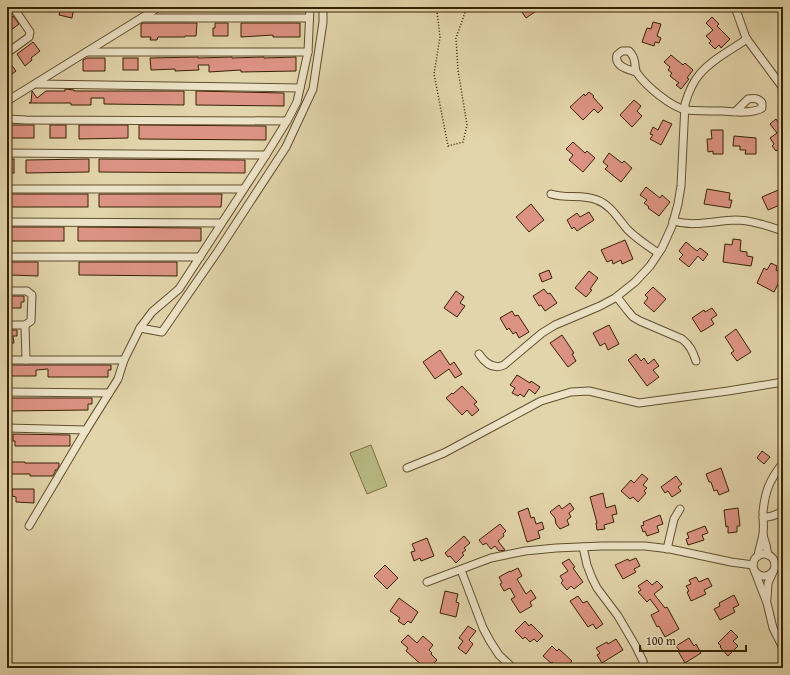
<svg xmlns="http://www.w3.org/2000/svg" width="790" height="675" font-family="'Gentium Book Plus',serif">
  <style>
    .green { fill: #b9bc85; stroke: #786f44 }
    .building { fill: #dd9384; stroke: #362203 }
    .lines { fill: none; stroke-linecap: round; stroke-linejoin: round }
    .minor-casing { stroke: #614f2d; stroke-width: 9 }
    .path { stroke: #362203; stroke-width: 1.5; stroke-dasharray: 1 2; stroke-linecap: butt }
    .minor { stroke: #ede4c8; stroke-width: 7 }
  </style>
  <rect width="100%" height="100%" fill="#e3d5ab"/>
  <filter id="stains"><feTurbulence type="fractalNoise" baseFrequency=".005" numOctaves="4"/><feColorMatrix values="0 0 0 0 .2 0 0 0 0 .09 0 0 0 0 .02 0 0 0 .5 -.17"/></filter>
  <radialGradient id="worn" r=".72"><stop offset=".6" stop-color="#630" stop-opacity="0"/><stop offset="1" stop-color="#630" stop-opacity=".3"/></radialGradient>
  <path class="green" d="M371,445L387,486L367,494L350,453Z"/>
  <g class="building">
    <path d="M61,7H74L72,18L59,15Z"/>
    <path d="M523,7H542L526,18L520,9Z"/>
    <path d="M13,16L19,24L7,33V21Z"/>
    <path d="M712,17L719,24L717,26L730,39L721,48L719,45L715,49L709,43L711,41L706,36L713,30L706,23Z"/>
    <path d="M653,22L661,24L657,36L661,38L659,43L655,42L654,46L642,42L647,28L651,29Z"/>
    <path d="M143,23H197L196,36H185V37H158L157,40H150L151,37H141V24Z"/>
    <path d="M215,23H228V36H213V28H215Z"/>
    <path d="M241,23H300V37H273V35L241,37Z"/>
    <path d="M33,42L40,51L31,58L32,60L25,66L17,54Z"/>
    <path d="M671,55L683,65L685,63L693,70L687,78L689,79L681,89L676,85L679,83L670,76L672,73L668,70L670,67L664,62Z"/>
    <path d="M198,57V58L232,57V58L262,57H264V58L296,57V71L241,72V70L209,72V65H198L199,70L175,71V69L151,70L150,58Z"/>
    <path d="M87,58H105V71H83V60Z"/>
    <rect x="123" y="58" width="15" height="12"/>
    <path d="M7,59L16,71L7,78Z"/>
    <path d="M65,89L74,90V91H184V105L104,104V98H91V105H71V103H29L31,102L32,91L37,98L46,91H65Z"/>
    <path d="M196,91L284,93V106L196,105Z"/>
    <path d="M589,92L594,96L593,97L603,108L598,113L594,109L583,120L570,107L584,94L585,96Z"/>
    <path d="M634,100L641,106L637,111L642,116L632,127L620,115Z"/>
    <path d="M776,119L782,128L781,129V130L783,128V146L776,151L772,146L774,144L770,138L777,133L770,124Z"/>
    <path d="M663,120L672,124L661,145L650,139L653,135L650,134L653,127L658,130Z"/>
    <rect x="11" y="125" width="23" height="13"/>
    <rect x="50" y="125" width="16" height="13"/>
    <path d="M79,125H128V138L79,139Z"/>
    <path d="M139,125L266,126V140L139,139Z"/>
    <path d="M711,130H723V154H713V151L708,152L707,139H712Z"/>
    <path d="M734,136L756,138V154H745L746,150H740V146H733Z"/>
    <path d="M573,142L585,153L587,151L595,158L583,172L569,160L573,155L566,149Z"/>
    <path d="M609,153L622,163L624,161L632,168L621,182L605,169L608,166L603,162Z"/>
    <rect x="7" y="159" width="7" height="14"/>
    <path d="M89,159V172L26,173V160Z"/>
    <path d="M99,159L245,160V173L99,172Z"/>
    <path d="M646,187L660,198L662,195L670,202L659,216L648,208L649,207L644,203L647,200L640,195Z"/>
    <path d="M783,188V201L778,203L780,205L768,210L762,197Z"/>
    <path d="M707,189L730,193L729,200H732L730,208L704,204Z"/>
    <rect x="7" y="194" width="81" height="13"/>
    <path d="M99,194H222L221,207H99Z"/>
    <path d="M531,204L544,220L529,232L516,217Z"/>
    <path d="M589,212L594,220L577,231L574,227L572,229L567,220L577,213L580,217Z"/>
    <rect x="7" y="227" width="57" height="14"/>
    <path d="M78,227L201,228V241H78Z"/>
    <path d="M733,239L741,240L740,251L747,252V256L753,257L751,266L723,262L725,244L732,245Z"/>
    <path d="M625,240L633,259L622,264L621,260L613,264L612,260L607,262L601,250Z"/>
    <path d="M686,242L697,251L700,248L708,254L703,261L698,256L689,267L679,259L683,255L679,251Z"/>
    <path d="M11,262H38V276L11,275Z"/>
    <path d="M79,262H177V276L79,275Z"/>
    <path d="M771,263L777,266L776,270L783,273V284L779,282L774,292L757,283L764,268L767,270Z"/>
    <path d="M549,270L552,278L542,282L539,274Z"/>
    <path d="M589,271L598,278L590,289L592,290L586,297L575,288Z"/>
    <path d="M653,287L666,299L654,312L644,303L648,298L645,295Z"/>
    <path d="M544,289L548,294L550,293L557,303L545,311L541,305L539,306L533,296Z"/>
    <path d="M456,291L464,297L460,303L465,306L457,317L444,308Z"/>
    <path d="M11,296H24V302H21V308H7V300H11Z"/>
    <path d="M712,308L717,315L711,319L714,324L701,332L692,318L704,310L705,312Z"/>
    <path d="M512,311L515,316L518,315L529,332L519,338L516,332L513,334L509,328L507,330L500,318Z"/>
    <path d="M609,325L619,344L608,350L605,343L600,346L593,333Z"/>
    <path d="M736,329L751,352L737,361L731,353L734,351L725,337Z"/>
    <path d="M7,330H17V336H13L14,343H7Z"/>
    <path d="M562,335L574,353L572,354L576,361L568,367L550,343Z"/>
    <path d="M440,350L450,365L454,362L462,374L455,378L449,369L435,379L423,362Z"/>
    <path d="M636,354L641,361L644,358L648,364L654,359L659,366L653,370L659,377L647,386L628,360Z"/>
    <path d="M11,365H111V370H108V377H48V369L36,370V376H11Z"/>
    <path d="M517,375L530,383L531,381L540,387L535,394L529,389L524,397L520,394L518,396L512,393L515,388L510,385Z"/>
    <path d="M462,386L477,402L474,404L479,410L472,416L467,410L462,415L446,398L452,393L453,394Z"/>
    <path d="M8,398H92V404H88V410L7,411Z"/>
    <path d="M13,434L70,435V446H15V441H13Z"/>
    <path d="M762,451L770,457L764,464L757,458Z"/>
    <path d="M11,462H25V463H59V466L57,470H55V472L53,476H30V474H7V466H11Z"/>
    <path d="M721,468L729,491L719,495L717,490L714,491L711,482H709L706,474Z"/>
    <path d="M642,474L648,479L643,485L647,488L644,491L646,493L638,502L633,497L630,499L621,491L631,480L634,483Z"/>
    <path d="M676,476L682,484L678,487L681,491L672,497L668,491L665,493L661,487Z"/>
    <path d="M12,489H34V503L16,502V497L12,496Z"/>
    <path d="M603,493L606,508L615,505L617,514L612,515L614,522L604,525L605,529L597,530L596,523H597L590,497Z"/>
    <path d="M570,503L574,509L569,513L571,517L567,520L569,525L560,529L556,524L555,518L550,512L559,505L562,509Z"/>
    <path d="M528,508L531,518L534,517L536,524L542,522L544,529L538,531L540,538L527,542L518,512Z"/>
    <path d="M738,508L740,526H737V532L728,533V526L726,527L724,510Z"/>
    <path d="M660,515L663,524L657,526L659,532L647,536L645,531L643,532L641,526L644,525L643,522Z"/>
    <path d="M500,524L506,531L503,534L504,536L498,541L505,550L499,551L495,546L491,549L486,543L483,545L479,540Z"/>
    <path d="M705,526L708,533L702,535L704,540L688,545L686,539L689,538L687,533Z"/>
    <path d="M464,536L470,543L464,548L466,550L462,553L464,555L456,563L450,556L448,557L445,553Z"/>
    <path d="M427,538L434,556L421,561L420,558L414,561L411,552L415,551L412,544Z"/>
    <path d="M636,558L640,566L634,569L636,572L623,579L615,565L628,559L629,561Z"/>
    <path d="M569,559L575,567L573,568L583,582L574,589L571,586L567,590L561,583L563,581L560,576L568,571L562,563Z"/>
    <path d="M385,565L398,578L387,589L374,576Z"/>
    <path d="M518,568L522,576L517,579L526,594L531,590L536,598L530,602L532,606L520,613L511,599L515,597L510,588L504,591L500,584L502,583L499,577L510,571V572Z"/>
    <path d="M696,577L699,582L708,578L712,586L704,590L706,594L691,601L687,592L689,591L686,586L691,584L689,580Z"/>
    <path d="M647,580L652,585L657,581L663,587L654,594L665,608L667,607L679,629L665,637L659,626L657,627L651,615L659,611L650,599L647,602L638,592L641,590L638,586Z"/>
    <path d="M445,591L458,594L456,602L459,603L456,617L440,613Z"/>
    <path d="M734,595L739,605L733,608L735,612L720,620L714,609L720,606L719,603Z"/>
    <path d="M578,596L583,603L587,601L603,624L596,629L593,624L588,627L570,601Z"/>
    <path d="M399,598L418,612L411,623L408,621L404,625L398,621L400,618L390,611Z"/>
    <path d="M525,621L529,626L531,624L543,636L537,642L534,639L530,642L525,637L523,639L515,631Z"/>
    <path d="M468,626L476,631L469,640L473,644L466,654L458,648L463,641L459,638Z"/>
    <path d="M731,630L738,637L733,641L738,646L728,656L720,647L721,646L718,643Z"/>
    <path d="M408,635L417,643L423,636L433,645L429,650L432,653L431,654L437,660L429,668H425L406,651L408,648L401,642Z"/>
    <path d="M689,638L694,646L696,644L701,653L685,663L678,651L679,650L676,646Z"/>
    <path d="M616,639L623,650L602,663L597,655L600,653L596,648L607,642L608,644Z"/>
    <path d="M552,646L557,651L559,649L572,661L565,668L560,664L558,667L552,662L551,663L543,656Z"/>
  </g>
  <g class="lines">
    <defs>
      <g id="minor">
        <path d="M735,7L746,38L783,88"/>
        <path d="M142,18H309"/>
        <path d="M87,52H308"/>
        <path d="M7,53L29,37L30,32L13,7"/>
        <path d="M636,72C627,69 614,66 617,55L622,51H629C638,60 633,67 637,73C646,86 671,107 686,110C698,111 710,111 722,111C733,112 753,114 762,108V103C759,98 753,98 748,99L735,112"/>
        <path d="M36,84L300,88"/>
        <path d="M7,101L159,7"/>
        <path d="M7,119L26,120L287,121"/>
        <path d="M7,153L266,155"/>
        <path d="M7,189H243"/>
        <path d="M551,194C567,199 582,194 597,200C611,205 619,220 628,230C637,239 648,246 658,253"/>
        <path d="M673,221C694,227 714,221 735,220C751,220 768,226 783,231"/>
        <path d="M7,222L221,223"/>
        <path d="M7,257H200"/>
        <path d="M7,291H27L32,295L31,321L25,325H7"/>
        <path d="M617,297L627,310L633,317L640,321L682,339C690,345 693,352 696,361"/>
        <path d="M25,325L26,360"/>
        <path d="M140,328L162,332L218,251L286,147L313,89L323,22V7"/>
        <path d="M479,354C485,363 493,370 504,365L542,333L555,325L600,306L615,298L635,282L650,266L662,248L672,226L678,204L681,186L685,104C688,94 692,83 699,75C711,60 731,50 747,39"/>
        <path d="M7,360H124"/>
        <path d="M7,392L109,393"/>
        <path d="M7,428L86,430"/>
        <path d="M407,468L444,453L541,401L571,392L589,391L639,403L728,391L783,382"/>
        <path d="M763,518C771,516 777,516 783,510"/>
        <path d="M29,526L86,430L118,379L124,360L140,328L152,312L179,289L266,155L287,121L297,102L308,52L310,7"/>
        <path d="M763,535L766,545L768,555"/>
        <path d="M583,547L587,565L592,578L597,588L618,616L635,645L643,661L644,668"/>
        <path d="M667,549L674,519L680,509"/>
        <circle cx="764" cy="565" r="11"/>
        <path d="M758,556C759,548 762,541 763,534C764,527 763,519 763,512C765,491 770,479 783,463"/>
        <path d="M775,565H783"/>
        <path d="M461,570L483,628L490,641L499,655L513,668"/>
        <path d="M755,572L767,603L773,628L783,648"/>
        <path d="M427,582L491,558L525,551L556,548L602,546H645L670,549L731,562L753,565"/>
        <path d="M767,599L768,583L773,572"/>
      </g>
    </defs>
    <use href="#minor" class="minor-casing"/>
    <path class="path" d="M438,7L437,11L440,37L434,74L448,146L463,142L467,125L458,70L456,38L467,7"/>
    <use href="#minor" class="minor"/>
  </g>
  <rect width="790" height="675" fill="none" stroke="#e3d5ab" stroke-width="24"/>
  <rect x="8" y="8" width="774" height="659" fill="none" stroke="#362203" stroke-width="2"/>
  <rect x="12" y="12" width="766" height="651" fill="none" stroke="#362203"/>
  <path d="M640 645v6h106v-6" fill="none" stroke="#362203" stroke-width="2"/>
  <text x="646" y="645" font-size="12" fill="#362203" stroke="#ede4c8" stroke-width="3" paint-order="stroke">100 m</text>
  <rect width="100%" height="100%" filter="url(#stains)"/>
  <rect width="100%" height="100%" fill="url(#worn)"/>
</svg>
